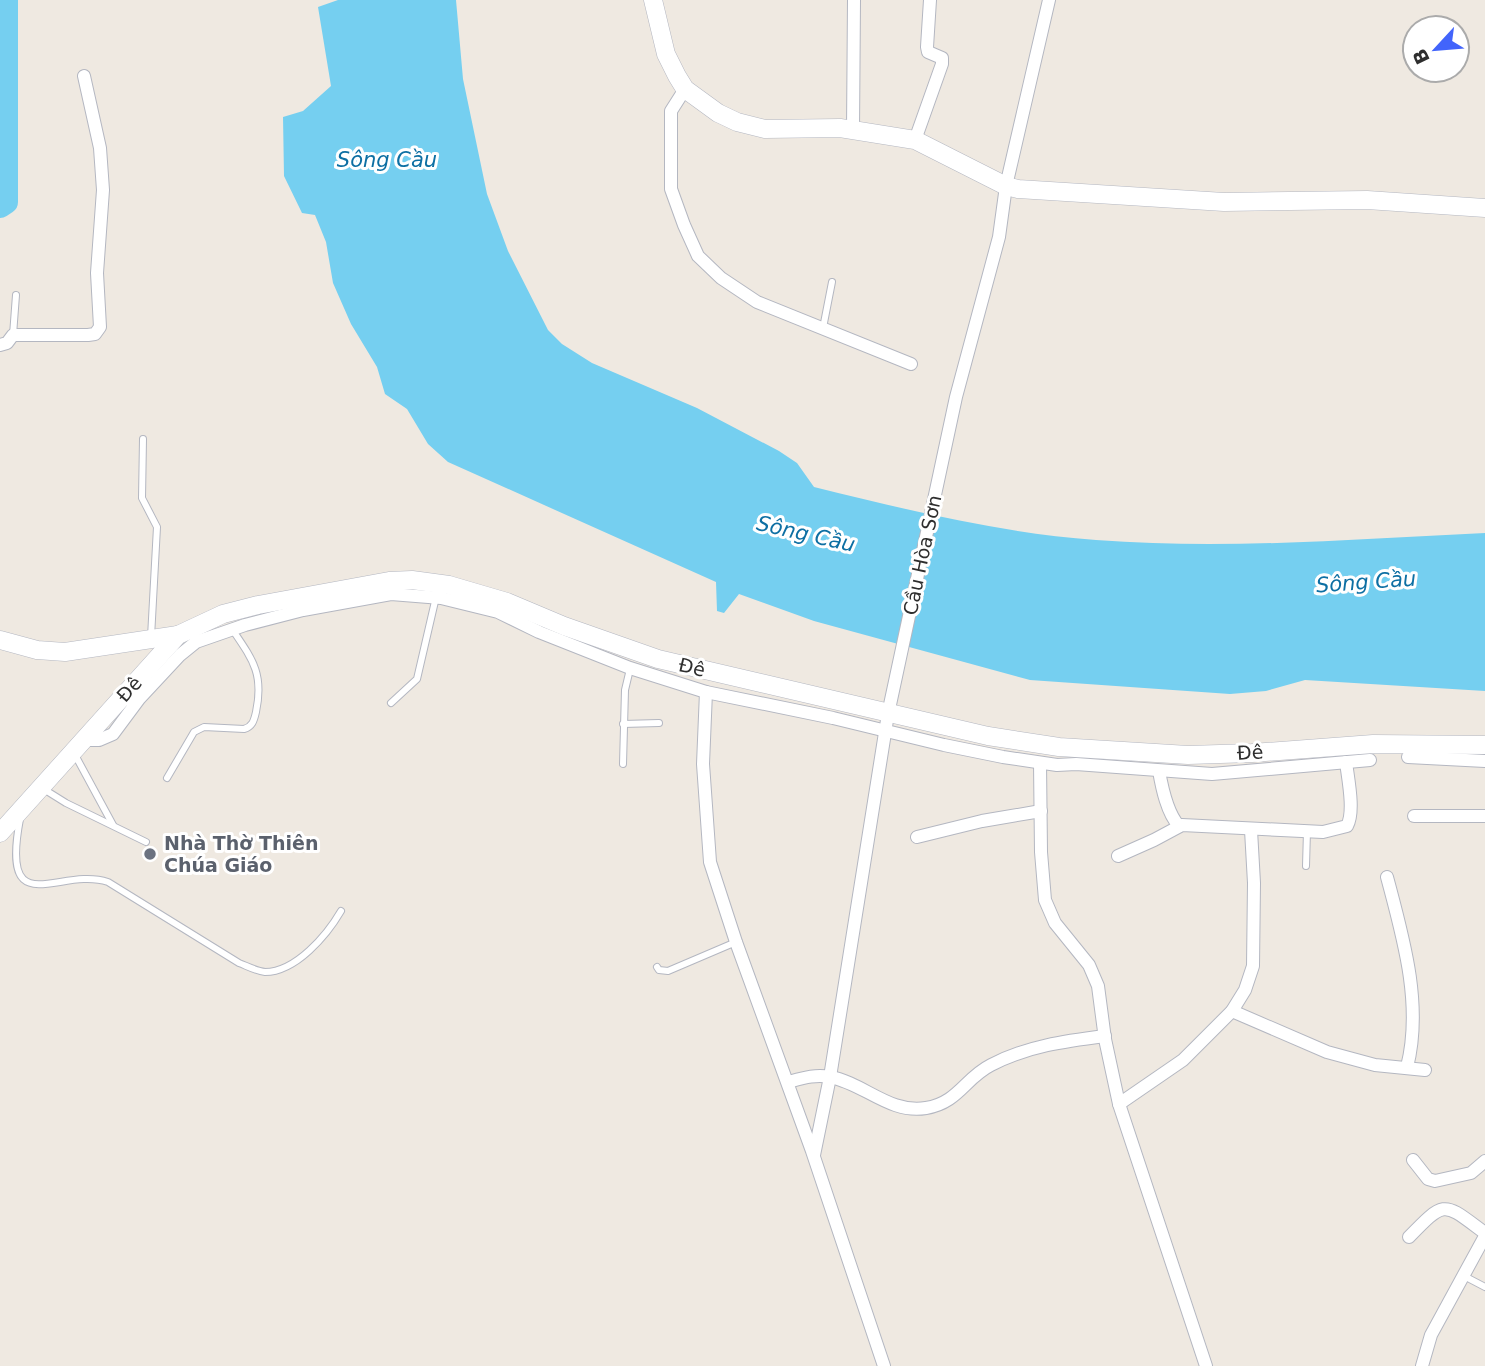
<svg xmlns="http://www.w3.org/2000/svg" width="1485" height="1366" font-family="'DejaVu Sans',sans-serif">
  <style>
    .water { fill: #75cff0 }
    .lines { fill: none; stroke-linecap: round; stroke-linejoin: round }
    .river { stroke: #75cff0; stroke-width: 24 }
    .lane-casing { stroke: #b4b7c1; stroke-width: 8 }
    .street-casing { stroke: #b4b7c1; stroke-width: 14 }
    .secondary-casing { stroke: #b4b7c1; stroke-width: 19 }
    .lane { stroke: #fff; stroke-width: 6 }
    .street { stroke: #fff; stroke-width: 12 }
    .secondary { stroke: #fff; stroke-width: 18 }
    .worship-dot { fill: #6b7280; stroke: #fff; stroke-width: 2.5 }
    .labels { text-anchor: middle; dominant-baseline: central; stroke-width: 6; stroke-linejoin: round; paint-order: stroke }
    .street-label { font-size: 19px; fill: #2e2e2e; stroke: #fff }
    .worship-label { font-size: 19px; font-weight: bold; fill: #5b616d; stroke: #fff; text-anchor: start }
    .water-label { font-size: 21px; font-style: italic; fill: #0d6fa3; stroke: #fff }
  </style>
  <rect width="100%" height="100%" fill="#efe9e1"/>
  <path class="water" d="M338,0H456L463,79L487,194L508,251L548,330L562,344L592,363L697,408L779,451L797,463L814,487C908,510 1000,533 1096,540C1226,550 1355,539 1485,533V691L1305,680L1266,691L1230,694L1030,680L814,621L739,594L724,613L717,611L716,582L448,462L428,444L407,409L385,394L377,367L351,324L333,283L326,242L315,215L302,213L284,176L283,117L303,111L331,86L318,7Z"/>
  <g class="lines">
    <path class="river" d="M0,206L6,202V0"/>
    <defs>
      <g id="lane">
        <path d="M823,328L832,282"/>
        <path d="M13,335L16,295"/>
        <path d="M143,439L142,498L157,527L151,637"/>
        <path d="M391,703L417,679L436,597"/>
        <path d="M623,724L659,723"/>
        <path d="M74,753L113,825"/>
        <path d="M623,764L625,690L630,669"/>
        <path d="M167,778L194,732L204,727L244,729C252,727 254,721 256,712C264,674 253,660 232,629"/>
        <path d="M42,788L66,803L146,842"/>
        <path d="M20,819C0,925 59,866 108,882L239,963C247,966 256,971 265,972C296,972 327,935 341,911"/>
        <path d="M1306,866L1307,831"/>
        <path d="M657,967L659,970L668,971L736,942"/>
        <path d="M1464,1276L1485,1287"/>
      </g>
      <g id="street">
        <path d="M685,89L671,111V189L684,225L698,256L721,278L757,302L911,364"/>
        <path d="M853,130L854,0"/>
        <path d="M915,140L942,64V58L928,52L927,47L930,0"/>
        <path d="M0,345L7,343L13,335H88L95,334L100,327L97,273L103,190L100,148L84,76"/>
        <path d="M706,692L703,764L710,862L736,942L812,1151L884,1366"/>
        <path d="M84,740H99L113,734L139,699L180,655L196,642L245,625L303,610L391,594L441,598L498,612L539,632L630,668L706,692L833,718L944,745L1003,757L1057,765L1076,764L1212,774L1370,760"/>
        <path d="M1408,757L1485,761"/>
        <path d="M1040,763L1041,852L1045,900L1055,923L1089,965L1098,986L1105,1039L1119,1104L1206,1366"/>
        <path d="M1159,771C1162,788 1167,813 1179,826"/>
        <path d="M1414,816H1485"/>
        <path d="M917,837L982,821L1041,811"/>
        <path d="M1118,856L1154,840L1182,825L1323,832L1347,826C1355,812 1348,779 1346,762"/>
        <path d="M1387,877C1403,937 1423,1005 1407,1067"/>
        <path d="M1232,1011L1327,1052L1375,1065L1425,1070"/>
        <path d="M788,1082C803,1078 816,1074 830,1077C864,1083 889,1114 926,1108C958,1103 965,1078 991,1065C1027,1046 1066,1041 1105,1036"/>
        <path d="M1119,1104L1183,1060L1232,1011L1245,990L1253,966L1254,883L1251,830"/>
        <path d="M814,1155L830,1077L888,714L956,397L999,237L1006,186L1049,0"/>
        <path d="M1413,1160L1428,1179L1435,1181L1471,1173L1485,1161"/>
        <path d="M1409,1237C1446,1199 1443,1202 1485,1233"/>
        <path d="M1422,1366L1431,1335L1485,1236"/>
      </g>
      <g id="secondary">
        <path d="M653,0L666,54L677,76L685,89L718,113L737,122L765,129L840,128L915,140L1006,186L1018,189L1224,202L1367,200L1485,208"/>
        <path d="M0,640L37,650L65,652L178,635"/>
        <path d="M0,833L178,635L223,614L258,605L389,581L412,580L449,585L507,602L564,626L658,659L988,736L1059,747L1188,755L1252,753L1373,744L1485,745"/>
      </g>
    </defs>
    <use href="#lane" class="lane-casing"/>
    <use href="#street" class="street-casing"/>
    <use href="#secondary" class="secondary-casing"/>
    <use href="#lane" class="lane"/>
    <use href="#street" class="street"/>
    <use href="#secondary" class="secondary"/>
  </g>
  <circle class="worship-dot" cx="150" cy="854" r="7"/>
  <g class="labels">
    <g class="street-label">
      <text transform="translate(922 555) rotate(-78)">Cầu Hòa Sơn</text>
      <text transform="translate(692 667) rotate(13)">Đê</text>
      <text transform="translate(129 689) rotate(-48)">Đê</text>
      <text transform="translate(1250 752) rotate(-3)">Đê</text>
    </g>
    <g class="worship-label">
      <text x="164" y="843">Nhà Thờ Thiên<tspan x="164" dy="22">Chúa Giáo</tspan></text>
    </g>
    <g class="water-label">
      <text x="387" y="160">Sông Cầu</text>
      <text transform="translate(806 534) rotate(13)">Sông Cầu</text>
      <text transform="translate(1366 582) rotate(-4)">Sông Cầu</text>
    </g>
  </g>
  <g transform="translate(1436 49) rotate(244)"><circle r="33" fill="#ffffff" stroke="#ababab" stroke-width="2"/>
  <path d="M0-5L12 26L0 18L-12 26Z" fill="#4264fb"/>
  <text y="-10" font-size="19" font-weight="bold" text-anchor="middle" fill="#2e2e2e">B</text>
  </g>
</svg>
